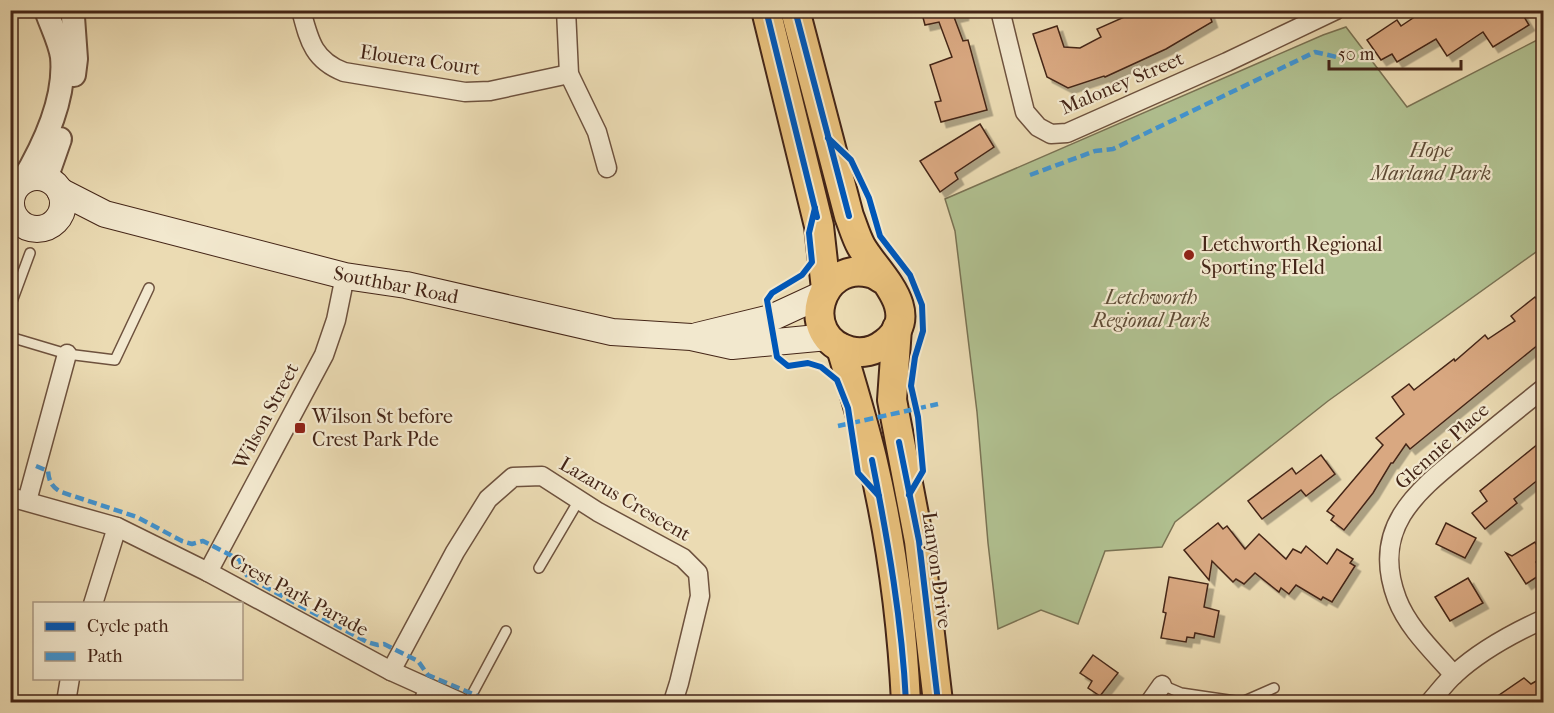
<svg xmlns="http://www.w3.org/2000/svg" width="1554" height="713" font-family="'IM FELL French Canon',serif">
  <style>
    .green { fill: #b1c191; stroke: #7a7354; stroke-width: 1.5 }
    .building { fill: #d9a881; stroke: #442517; stroke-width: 1.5; filter: url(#shadow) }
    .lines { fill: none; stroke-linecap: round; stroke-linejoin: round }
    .service-casing { stroke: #6e523e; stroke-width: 12 }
    .minor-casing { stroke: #6e523e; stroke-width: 21 }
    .tertiary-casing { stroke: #6e523e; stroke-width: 26 }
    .secondary-casing { stroke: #442517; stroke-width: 28 }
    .primary-casing { stroke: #442517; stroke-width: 32 }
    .service { stroke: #f2e8ce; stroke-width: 9 }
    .minor { stroke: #f2e8ce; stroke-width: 18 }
    .tertiary { stroke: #f2e8ce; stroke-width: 22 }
    .secondary { stroke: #f2e8ce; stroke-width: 26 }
    .primary { stroke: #e6be7a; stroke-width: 28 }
    .quiet { stroke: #4095d4; stroke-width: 4.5; stroke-dasharray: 9 4.5; stroke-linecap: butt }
    .cycleway-casing { stroke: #f2e8ce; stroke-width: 10 }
    .cycleway { stroke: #0057b8; stroke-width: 6 }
    .poi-dot { fill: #8f2418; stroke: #f2e8ce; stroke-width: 2 }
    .labels { text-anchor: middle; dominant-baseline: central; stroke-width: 4.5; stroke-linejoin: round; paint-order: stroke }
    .street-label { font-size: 20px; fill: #442517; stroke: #f2e8ce }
    .park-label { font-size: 20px; font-style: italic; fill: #5f4c36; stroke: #f2e8ce }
    .poi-label { font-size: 20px; fill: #442517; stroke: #f2e8ce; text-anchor: start }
  </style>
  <defs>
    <filter id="shadow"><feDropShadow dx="5.5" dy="5.5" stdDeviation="0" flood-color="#0004"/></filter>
  </defs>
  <rect width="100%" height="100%" fill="#ebdbb3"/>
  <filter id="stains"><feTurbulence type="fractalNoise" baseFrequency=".00333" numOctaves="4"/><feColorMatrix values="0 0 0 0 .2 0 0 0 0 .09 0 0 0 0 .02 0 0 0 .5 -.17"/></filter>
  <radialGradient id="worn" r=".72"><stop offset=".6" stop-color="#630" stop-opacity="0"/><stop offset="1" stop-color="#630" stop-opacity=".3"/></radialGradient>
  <path class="green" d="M1346,27L1407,107L1543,37V247L1328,401L1175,522L1162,547L1105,551L1078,624L1041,610L998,629L988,543L977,412L955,231L945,199L1323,35Z"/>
  <g class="building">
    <path d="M921,10H963V15L954,17L963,41L968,40L987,110L941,122L935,102L941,101L930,65L952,57L939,22L925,25Z"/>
    <path d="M1140,10H1208L1212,22L1166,49L1105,77L1104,76L1068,88L1047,77L1033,34L1057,26L1064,47L1080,48L1101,37L1097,29Z"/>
    <path d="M1425,10H1520L1529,25L1493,47L1483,32L1447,56L1436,39L1397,62L1392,54L1381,60L1367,40L1397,20L1401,26Z"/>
    <path d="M980,124L994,147L955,173L958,179L940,192L920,161Z"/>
    <path d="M1535,297L1544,308V340L1410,449L1406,444L1393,463H1391L1373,493L1344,530L1331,520L1334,516L1327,511L1383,445L1376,438L1404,414L1392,397L1409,384L1414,390L1454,359L1455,361L1485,335L1488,339L1515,321L1511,316Z"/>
    <path d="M1544,439V475L1514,499L1517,503L1485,529L1472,513L1487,501L1480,491Z"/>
    <path d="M1321,455L1335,474L1306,496L1301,490L1262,519L1248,501L1292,468L1296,474Z"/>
    <path d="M1218,523L1223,529L1227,526L1245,549L1259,534L1286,559L1293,549L1301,553L1306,546L1327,564L1337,549L1353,559L1350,563L1355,566L1332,602L1323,597L1321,600L1296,585L1289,594L1281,588L1279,592L1255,573L1244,584L1236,579L1233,582L1212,561L1209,580L1184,550Z"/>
    <path d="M1446,523L1476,538L1465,558L1436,544Z"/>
    <path d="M1535,542L1543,558L1536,562L1543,573L1526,584L1506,553L1512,556Z"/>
    <path d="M1169,577L1208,584L1204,607L1219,611L1214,637L1195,633L1194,638L1187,637L1186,642L1161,638L1166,613L1163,612Z"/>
    <path d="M1468,578L1483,603L1450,621L1435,597Z"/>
    <path d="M1093,655L1118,673L1100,696L1088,688L1092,681L1080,673Z"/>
    <path d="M1524,678L1531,684L1538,680L1544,687V702H1489Z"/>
  </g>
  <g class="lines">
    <defs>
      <g id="service">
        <path d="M10,307L30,253"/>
        <path d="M10,337L67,354L115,360L149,288"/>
        <path d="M539,568L579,500"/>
        <path d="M1162,685L1181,693L1242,702L1274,688"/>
        <path d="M418,702L425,686"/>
        <path d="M468,702L506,631"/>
      </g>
      <g id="minor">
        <path d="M301,10C309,40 313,60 344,72L465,92L490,91L569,74"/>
        <path d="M566,10L569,74L597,132L607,168"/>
        <path d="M1000,10L1025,112L1038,127L1051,134L1067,133L1227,62L1336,10"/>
        <path d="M10,497L117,527L208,572L391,671L460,702"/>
        <path d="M27,501L67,354"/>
        <path d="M208,572L324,355L336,320L345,276"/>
        <path d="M93,604L117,527"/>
        <path d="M391,671L455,552L488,499L513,477L542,476L598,512L683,558L698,573L700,596L679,683L673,702"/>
        <path d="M1454,675C1434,652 1408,628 1397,599C1369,525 1420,489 1470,448C1494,428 1519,408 1544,388"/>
        <path d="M66,702L70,678"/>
        <path d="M1150,702L1162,685"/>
        <path d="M1430,702C1438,693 1446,682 1455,674C1480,651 1513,633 1544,619"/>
      </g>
      <g id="tertiary">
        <path d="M73,17L76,59L74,75"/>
        <path d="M46,179L60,139"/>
        <path d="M22,182C43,147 66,100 62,57C60,43 52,27 47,13"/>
      </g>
      <g id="secondary">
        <circle cx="37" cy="203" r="26"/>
        <path d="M60,191L105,214L345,276L406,285L612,332L691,337L732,346L828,337"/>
        <path d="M697,336L771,318L823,294"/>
      </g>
      <g id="primary">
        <path d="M766,10L819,226L826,289"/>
        <path d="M795,10L849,216C853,226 856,237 861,246C876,273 925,312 885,343C875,351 862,354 850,351C797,337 819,260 870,273C876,274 881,279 886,281"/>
        <path d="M897,328L892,400L919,541L938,702"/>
        <path d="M841,348C852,385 863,421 872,458C891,538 902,621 906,702"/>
      </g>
    </defs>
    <use href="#service" class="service-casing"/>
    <use href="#minor" class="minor-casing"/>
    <use href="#tertiary" class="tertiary-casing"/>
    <use href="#secondary" class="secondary-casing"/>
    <use href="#primary" class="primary-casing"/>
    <use href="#service" class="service"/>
    <use href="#minor" class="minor"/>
    <use href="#tertiary" class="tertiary"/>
    <use href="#secondary" class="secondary"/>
    <use href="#primary" class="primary"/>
    <g class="quiet">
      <path d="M1030,175L1095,151L1113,149L1315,52L1341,58"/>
      <path d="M838,426L938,404"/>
      <path d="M36,466L48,471C49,482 52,487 61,492L137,517L182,541L192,544L203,541L240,560L242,569L249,578L367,642L378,645L384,644L418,661L428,675L492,702"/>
    </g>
    <defs>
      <g id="cycleway">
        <path d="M766,10L817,217"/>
        <path d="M795,10L849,216"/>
        <path d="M828,138L851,160L869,198L880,236L910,275L922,305L923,331L915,357L911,386L918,417L923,471L909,495"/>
        <path d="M815,208L809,233L812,262L802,275L772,293L767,300L777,357L788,366L808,363L821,367L837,380L848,408L858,473L879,496"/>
        <path d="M899,442L919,541L938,702"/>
        <path d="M872,460C888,541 902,621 906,702"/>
      </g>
    </defs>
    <use href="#cycleway" class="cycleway-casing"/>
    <use href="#cycleway" class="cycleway"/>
  </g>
  <g class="poi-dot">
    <circle cx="1189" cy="255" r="6"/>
    <rect x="294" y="422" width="12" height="12" rx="3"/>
  </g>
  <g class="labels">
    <g class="street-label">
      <text transform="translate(420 60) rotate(8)">Elouera Court</text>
      <text transform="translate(1122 83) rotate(-23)">Maloney Street</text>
      <text transform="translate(396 285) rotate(11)">Southbar Road</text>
      <text transform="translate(266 416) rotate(-62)">Wilson Street</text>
      <text transform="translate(1442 446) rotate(-42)">Glennie Place</text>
      <text transform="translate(625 499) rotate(30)">Lazarus Crescent</text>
      <text transform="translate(937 570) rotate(82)">Lanyon Drive</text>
      <text transform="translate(299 595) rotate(28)">Crest Park Parade</text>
    </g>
    <g class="park-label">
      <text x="1431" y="150">Hope<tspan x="1431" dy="23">Marland Park</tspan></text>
      <text x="1151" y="297">Letchworth<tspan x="1151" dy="23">Regional Park</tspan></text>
    </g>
    <g class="poi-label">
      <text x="1201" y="244">Letchworth Regional<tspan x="1201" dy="23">Sporting FIeld</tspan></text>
      <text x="312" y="416">Wilson St before<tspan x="312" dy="23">Crest Park Pde</tspan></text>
    </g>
  </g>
  <rect width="1554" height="713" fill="none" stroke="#ebdbb3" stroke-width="36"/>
  <rect x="12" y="12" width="1530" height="689" fill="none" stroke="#442517" stroke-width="3"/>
  <rect x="18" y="18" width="1518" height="677" fill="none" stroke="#442517" stroke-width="1.5"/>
  <rect x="33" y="602" width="210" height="78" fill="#f2e8ce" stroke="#ac9a85" stroke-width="1.5"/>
  <rect x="45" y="622" width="30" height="9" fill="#0057b8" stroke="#ac9a85" stroke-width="1.5"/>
  <text x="87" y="632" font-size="18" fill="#442517">Cycle path</text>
  <rect x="45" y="652" width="30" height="9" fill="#4095d4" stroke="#ac9a85" stroke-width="1.5"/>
  <text x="87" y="662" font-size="18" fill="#442517">Path</text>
  <path d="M1329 60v9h132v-9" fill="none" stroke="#442517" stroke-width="3"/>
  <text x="1338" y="60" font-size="18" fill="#442517" stroke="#f2e8ce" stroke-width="4.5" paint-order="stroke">50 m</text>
  <rect width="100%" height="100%" filter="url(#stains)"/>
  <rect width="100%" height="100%" fill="url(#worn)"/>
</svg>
